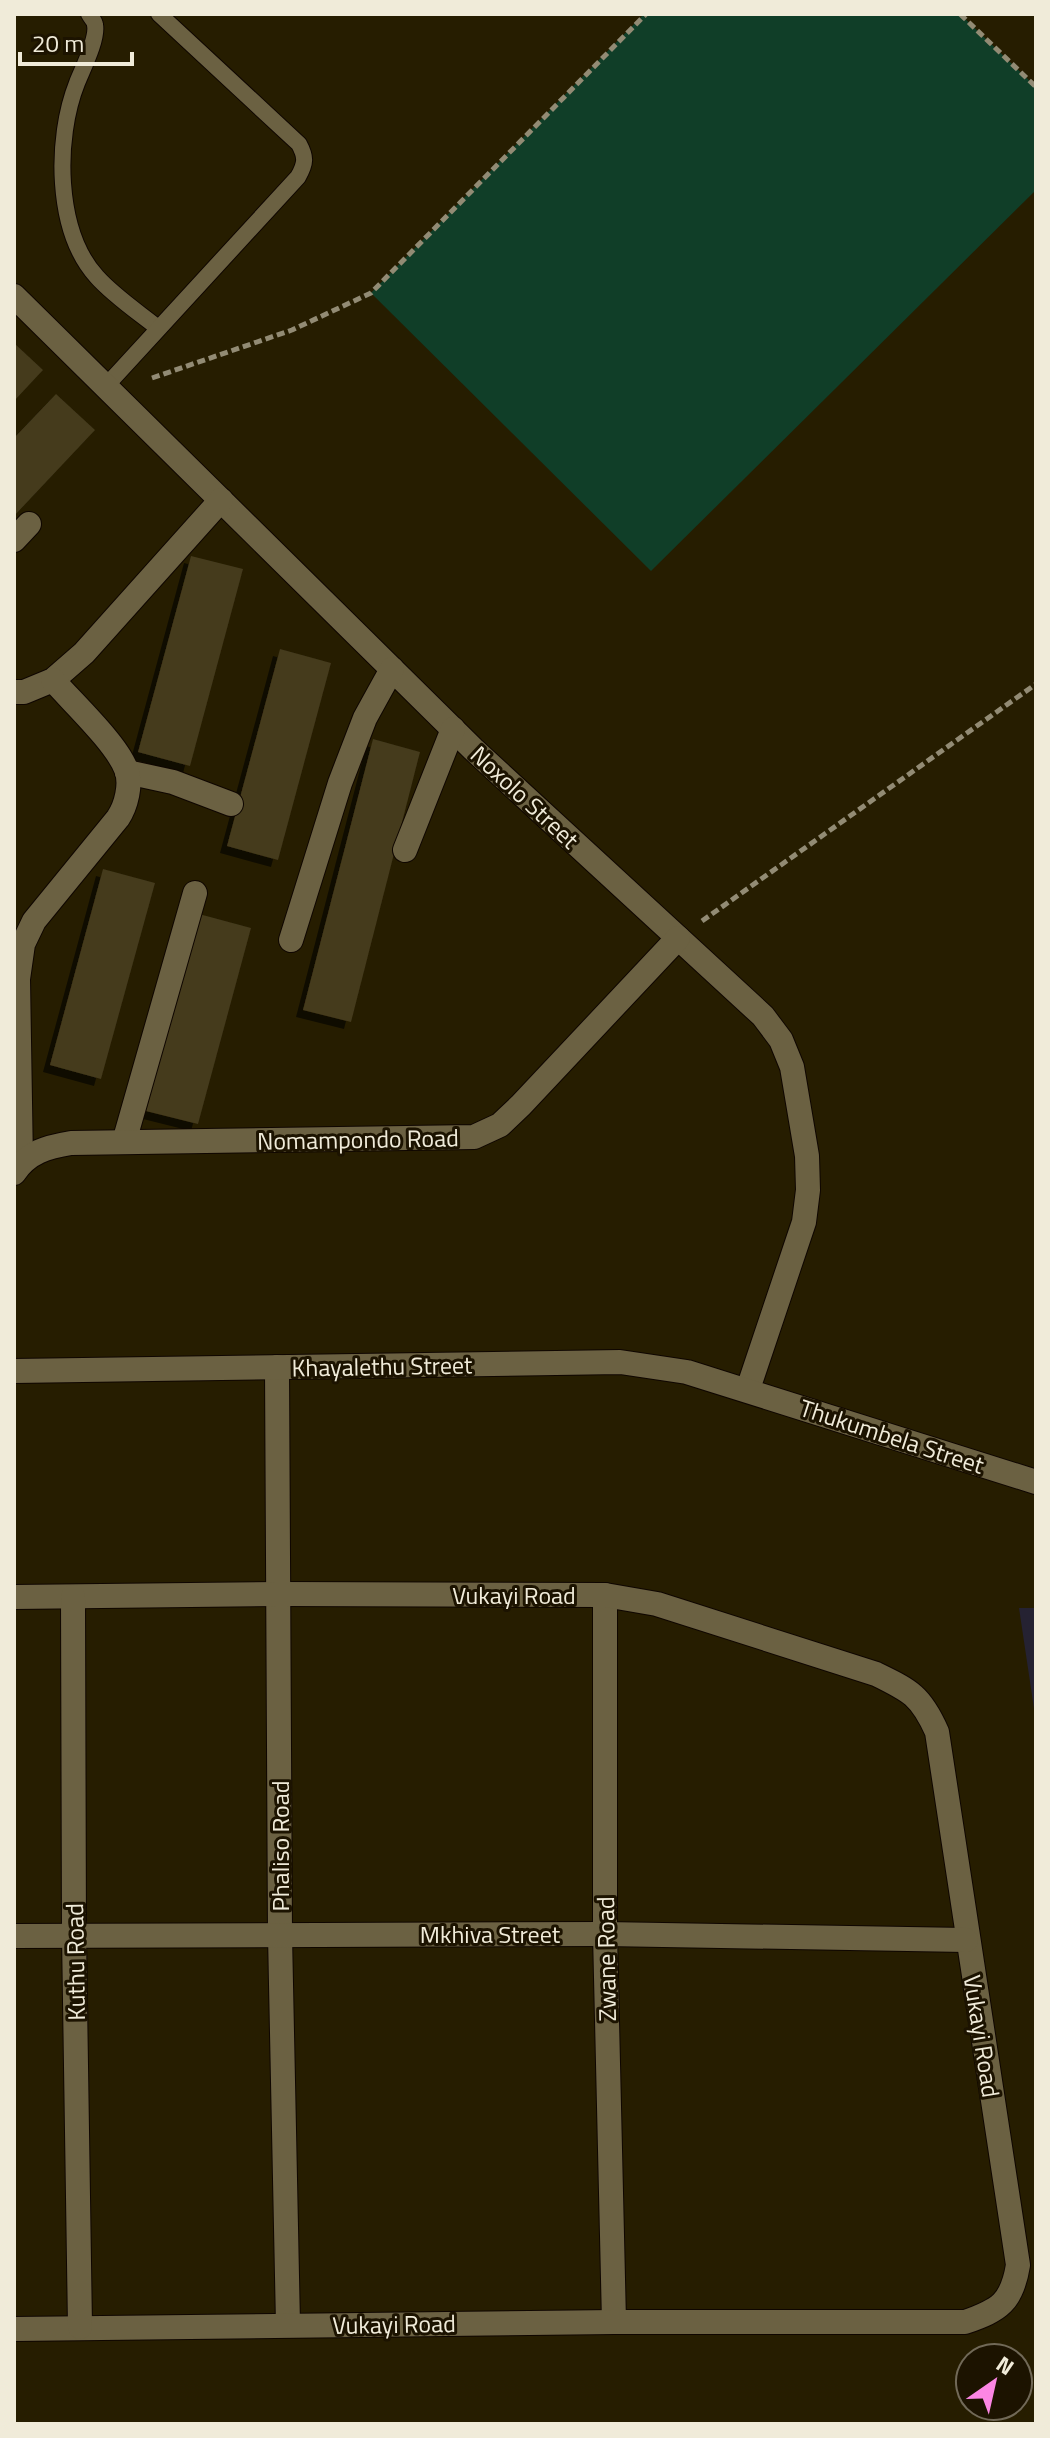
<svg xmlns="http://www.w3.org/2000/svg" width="1050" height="2438" font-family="'Titillium Web',sans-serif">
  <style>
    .industrial { fill: #252232 }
    .green { fill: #103e28 }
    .building { fill: #443a1d; filter: url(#shadow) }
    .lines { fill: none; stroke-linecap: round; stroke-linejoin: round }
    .lane-casing { stroke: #0f0600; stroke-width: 18 }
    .street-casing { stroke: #0f0600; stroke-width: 26 }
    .path { stroke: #928b74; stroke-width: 5; stroke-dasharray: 8 4; stroke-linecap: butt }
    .lane { stroke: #6b6142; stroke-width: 16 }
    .street { stroke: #6b6142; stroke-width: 24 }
    .labels { text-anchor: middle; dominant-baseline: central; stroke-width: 6; stroke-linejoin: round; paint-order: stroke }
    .street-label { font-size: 24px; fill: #f0ebd9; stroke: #1c1300 }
  </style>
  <defs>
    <filter id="shadow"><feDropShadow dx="-7" dy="7" stdDeviation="0" flood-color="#0009"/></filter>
  </defs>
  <rect width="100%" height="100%" fill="#261d00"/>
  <path class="industrial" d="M1019,1608H1036V1722Z"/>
  <path class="green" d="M644,14H960L1036,87V190L651,571L371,293Z"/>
  <g class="building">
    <path d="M14,343L43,370L14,401Z"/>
    <path d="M56,394L95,430L14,516V438Z"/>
    <path d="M191,556L243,569L190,766L138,752Z"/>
    <path d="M280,649L331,663L278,860L227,846Z"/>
    <path d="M373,739L420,752L351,1022L303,1010Z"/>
    <path d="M103,869L155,883L101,1079L50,1065Z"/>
    <path d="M199,914L251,928L198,1124L146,1111Z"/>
  </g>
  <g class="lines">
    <defs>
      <g id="lane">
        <path d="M89,14C91,18 95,21 95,25C98,39 82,70 77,83C55,138 55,231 97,277C114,296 138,312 158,328"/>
        <path d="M106,386L298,177C306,163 306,157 299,144L159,14"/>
      </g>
      <g id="street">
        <path d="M14,296L473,749L763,1016L781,1040L792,1067L807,1156L808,1190L804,1222L748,1389"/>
        <path d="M14,540L29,524"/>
        <path d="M14,692H24L53,680L84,653L221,500"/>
        <path d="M127,772L173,782L231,804"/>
        <path d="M405,850L453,729"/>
        <path d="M291,940L340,783L365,718L392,669"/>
        <path d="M124,1142L195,893"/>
        <path d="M21,1163L18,979L23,944L34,921L118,818C126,806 132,784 126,769C116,743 73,703 53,680"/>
        <path d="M14,1173C28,1152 47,1147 71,1143L474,1137L500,1125L521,1105L678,938"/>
        <path d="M277,1367L280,1935L288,2325"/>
        <path d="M14,1371L620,1362L687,1372L1036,1482"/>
        <path d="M605,1595V1934L614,2322"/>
        <path d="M14,1597L279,1594L605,1595L657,1604L876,1674C911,1691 921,1696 937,1732L1018,2265C1012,2302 1000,2310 965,2322H614L14,2329"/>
        <path d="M73,1597L74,1935L80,2327"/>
        <path d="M14,1936L605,1934L966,1940"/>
      </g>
    </defs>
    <use href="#lane" class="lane-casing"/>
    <use href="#street" class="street-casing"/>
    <g class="path">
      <path d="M960,14L1036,87"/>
      <path d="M152,378L292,330L371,293L646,14"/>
      <path d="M702,921L1036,684"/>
    </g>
    <use href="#lane" class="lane"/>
    <use href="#street" class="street"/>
  </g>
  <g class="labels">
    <g class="street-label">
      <text transform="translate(525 797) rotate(43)">Noxolo Street</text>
      <text transform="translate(358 1139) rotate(-1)">Nomampondo Road</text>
      <text transform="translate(382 1366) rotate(-1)">Khayalethu Street</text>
      <text transform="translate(892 1436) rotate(18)">Thukumbela Street</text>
      <text x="514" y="1595">Vukayi Road</text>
      <text transform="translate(280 1846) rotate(-90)">Phaliso Road</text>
      <text x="490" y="1934">Mkhiva Street</text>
      <text transform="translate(606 1959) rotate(-91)">Zwane Road</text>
      <text transform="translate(75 1962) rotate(-91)">Kuthu Road</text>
      <text transform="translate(982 2036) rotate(81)">Vukayi Road</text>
      <text transform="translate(394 2324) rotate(-1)">Vukayi Road</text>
    </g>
  </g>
  <rect width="1050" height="2438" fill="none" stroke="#f0ebd9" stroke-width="32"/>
  <g transform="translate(994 2382) rotate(34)"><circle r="38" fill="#1c1300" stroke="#716957" stroke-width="2"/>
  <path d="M0-6L14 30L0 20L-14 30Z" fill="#fc86e4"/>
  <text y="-12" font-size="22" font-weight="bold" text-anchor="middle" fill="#f0ebd9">N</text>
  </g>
  <path d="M20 52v12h112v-12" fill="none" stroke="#f0ebd9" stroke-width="4"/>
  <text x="32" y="52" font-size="24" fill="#f0ebd9" stroke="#1c1300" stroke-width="6" paint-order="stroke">20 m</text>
</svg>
